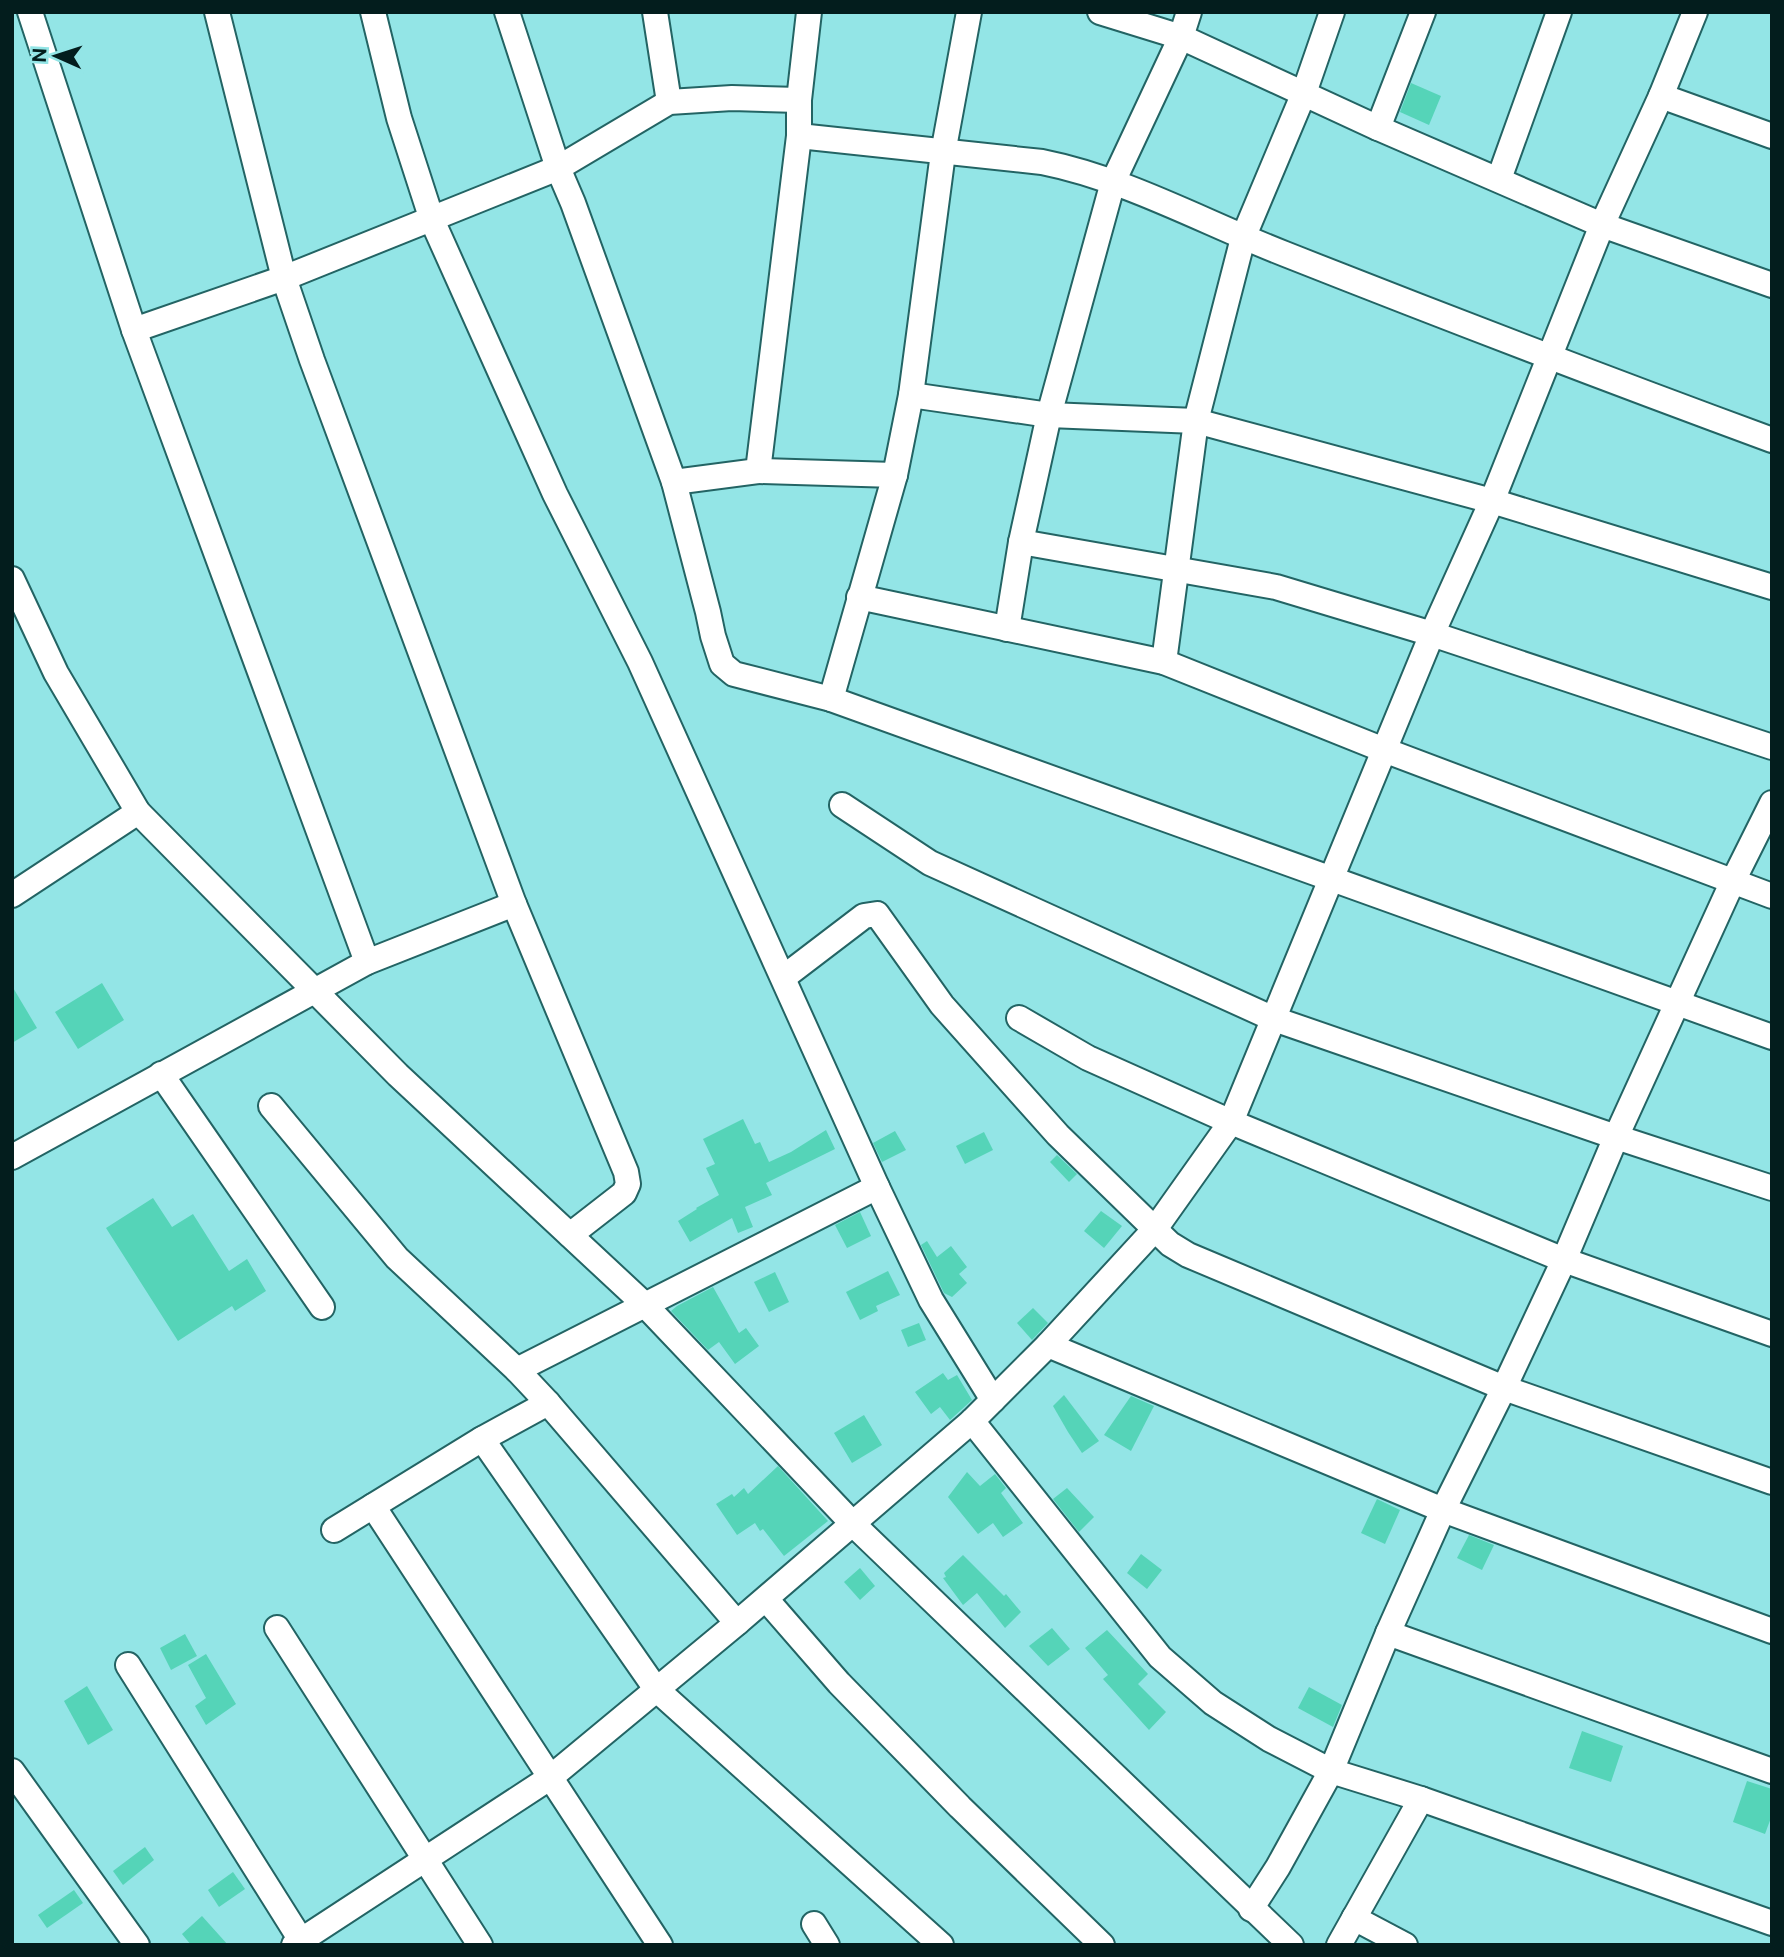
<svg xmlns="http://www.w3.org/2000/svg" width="1784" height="1957" font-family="'Public Sans',sans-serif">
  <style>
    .building { fill: #55d4b8 }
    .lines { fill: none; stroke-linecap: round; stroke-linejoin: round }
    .street-casing { stroke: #236464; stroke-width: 28 }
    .street { stroke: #fff; stroke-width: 24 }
  </style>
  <rect width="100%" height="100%" fill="#93e5e6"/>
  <g class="building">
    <path d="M1411,83L1441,96L1429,125L1400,112Z"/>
    <path d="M102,983L124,1020L78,1049L55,1012Z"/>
    <path d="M12,986L37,1028L12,1043Z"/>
    <path d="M743,1119L755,1144L760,1142L769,1162L791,1152L826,1130L835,1149L766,1183L772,1195L745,1207L753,1227L738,1233L732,1218L690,1242L678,1221L697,1209L696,1208L719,1195L706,1168L715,1164L703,1139Z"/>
    <path d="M895,1131L906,1150L882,1162L873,1143Z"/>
    <path d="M984,1132L993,1150L965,1164L956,1146Z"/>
    <path d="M1057,1155L1077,1174L1069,1182L1050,1162Z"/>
    <path d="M153,1198L172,1227L193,1214L229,1271L247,1259L266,1291L235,1311L232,1306L178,1341L106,1228Z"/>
    <path d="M1101,1211L1122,1226L1104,1248L1084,1231Z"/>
    <path d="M860,1212L871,1236L847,1248L835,1225Z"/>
    <path d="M927,1241L937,1257L951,1246L967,1267L959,1274L967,1283L952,1297L944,1293L921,1245Z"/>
    <path d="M888,1271L900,1295L876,1306L878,1311L860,1320L846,1292Z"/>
    <path d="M775,1272L789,1302L769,1312L754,1282Z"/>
    <path d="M713,1287L739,1333L746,1328L759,1346L735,1364L719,1342L708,1350L671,1311L677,1306Z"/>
    <path d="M1033,1308L1048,1323L1032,1340L1017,1323Z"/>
    <path d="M919,1323L926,1340L908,1347L901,1330Z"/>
    <path d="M943,1373L948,1380L957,1375L972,1400L950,1420L940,1407L931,1414L915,1392Z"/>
    <path d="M1064,1395L1099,1441L1082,1453L1068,1432L1053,1406Z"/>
    <path d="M1131,1396L1154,1406L1131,1451L1104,1435Z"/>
    <path d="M864,1415L882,1445L852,1463L834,1433Z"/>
    <path d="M778,1466L828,1521L784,1556L763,1529L760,1531L755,1523L737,1535L716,1504L732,1494L734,1497L744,1488L748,1494Z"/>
    <path d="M967,1472L980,1486L995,1474L1006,1488L1001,1493L1023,1523L1003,1537L993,1523L978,1534L948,1497Z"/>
    <path d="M1067,1488L1094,1517L1079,1532L1053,1499Z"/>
    <path d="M1377,1499L1400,1510L1385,1544L1361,1533Z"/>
    <path d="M1469,1535L1494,1545L1482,1570L1457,1558Z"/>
    <path d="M1141,1554L1162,1570L1147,1589L1127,1573Z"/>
    <path d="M963,1555L1004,1596L1006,1594L1021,1612L1005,1628L977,1593L963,1605L943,1578L946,1577L944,1573Z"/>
    <path d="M860,1568L875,1586L860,1600L844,1582Z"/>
    <path d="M1052,1628L1070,1649L1048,1666L1029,1646Z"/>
    <path d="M1107,1630L1148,1674L1138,1684L1166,1712L1149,1730L1103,1679L1108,1675L1085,1648Z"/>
    <path d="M185,1634L197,1656L171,1670L160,1648Z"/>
    <path d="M206,1654L236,1704L206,1725L195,1706L206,1698L188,1665Z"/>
    <path d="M87,1686L113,1730L88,1745L64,1701Z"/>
    <path d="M1309,1687L1342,1705L1333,1727L1298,1708Z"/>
    <path d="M1582,1731L1623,1746L1611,1782L1569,1768Z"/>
    <path d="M1747,1781L1772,1789V1815L1765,1834L1733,1822Z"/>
    <path d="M145,1847L154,1860L123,1885L113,1871Z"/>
    <path d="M233,1872L245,1889L219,1907L208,1890Z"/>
    <path d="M74,1890L83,1903L47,1928L38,1915Z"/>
    <path d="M202,1916L228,1945H191L182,1934Z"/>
  </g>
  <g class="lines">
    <defs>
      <g id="street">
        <path d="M30,12L134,330L367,962"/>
        <path d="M217,12L284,278L312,360L514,904L626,1172L628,1184L624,1193L570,1235"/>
        <path d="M373,12L399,118L432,220L555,494L640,662L877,1187L931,1300L993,1400"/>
        <path d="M507,12L558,168L573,203L674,482L708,612L713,636L722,664L734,674L831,699L1772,1037"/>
        <path d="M655,12L669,102"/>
        <path d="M1100,12L1181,37L1378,128L1602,225L1772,285"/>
        <path d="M1661,96L1772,136"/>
        <path d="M1378,128L1423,12"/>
        <path d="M799,136L1042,162C1127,179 1205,223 1285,254C1447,318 1609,380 1772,440"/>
        <path d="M1499,179L1559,12"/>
        <path d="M134,330L284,278L558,168L669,102L732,98L799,100"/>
        <path d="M911,395L1049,415L1196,421L1492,501L1772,587"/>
        <path d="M758,471L895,475"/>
        <path d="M674,482L758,471L799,136V100L809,12"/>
        <path d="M1021,542L1276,587L1432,634L1772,747"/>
        <path d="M12,579L56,673L138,812L398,1075L645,1305L853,1524L1291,1945"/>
        <path d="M859,597L1164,662L1384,750L1772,896"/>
        <path d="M1007,629L1021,542L1049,415L1113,182L1181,37L1189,12"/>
        <path d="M1164,662L1196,421L1243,238L1304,93L1332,12"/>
        <path d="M831,699L895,475L911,395L943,153L969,12"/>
        <path d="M842,805L930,863L1274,1019L1616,1137L1772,1188"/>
        <path d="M12,895L138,812"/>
        <path d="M784,977L864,916L877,914L942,1005L1058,1135L1170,1244L1188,1255L1504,1388L1772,1482"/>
        <path d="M1019,1018L1088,1058L1231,1122L1564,1260L1772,1334"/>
        <path d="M161,1074L322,1307"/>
        <path d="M271,1106L397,1258L517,1370L548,1403L737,1623"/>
        <path d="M12,1157L367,962L514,904"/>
        <path d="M1048,1345L1443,1510L1772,1631"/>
        <path d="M517,1370L877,1187"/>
        <path d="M972,1421L1160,1657L1213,1703L1269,1739L1331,1771L1421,1799L1772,1923"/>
        <path d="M482,1439L656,1689L941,1945"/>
        <path d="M373,1506L660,1945"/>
        <path d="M334,1530L482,1439L548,1403"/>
        <path d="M766,1599L839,1683L960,1807L1102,1945"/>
        <path d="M277,1628L480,1945"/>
        <path d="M1388,1633L1772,1771"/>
        <path d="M128,1665L304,1945"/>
        <path d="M12,1771L137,1945"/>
        <path d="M1251,1909L1278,1867L1331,1771L1388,1633L1443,1510L1504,1388L1564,1260L1616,1137L1732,883L1772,803"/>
        <path d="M1354,1918L1405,1945"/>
        <path d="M814,1924L827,1945"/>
        <path d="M294,1945L551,1777L737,1623L972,1421L1048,1345L1155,1229L1231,1122L1432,634L1492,501L1602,225L1661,96L1695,12"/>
        <path d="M1339,1945L1421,1799"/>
      </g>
    </defs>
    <use href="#street" class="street-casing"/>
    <use href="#street" class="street"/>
  </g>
  <rect width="1784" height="1957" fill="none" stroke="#031d1d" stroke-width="28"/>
  <g transform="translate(56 56) rotate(273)" stroke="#93e5e6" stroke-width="5" paint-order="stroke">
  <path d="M0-5L12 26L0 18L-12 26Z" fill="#031d1d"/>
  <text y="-10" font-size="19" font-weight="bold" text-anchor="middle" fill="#031d1d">N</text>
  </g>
</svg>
